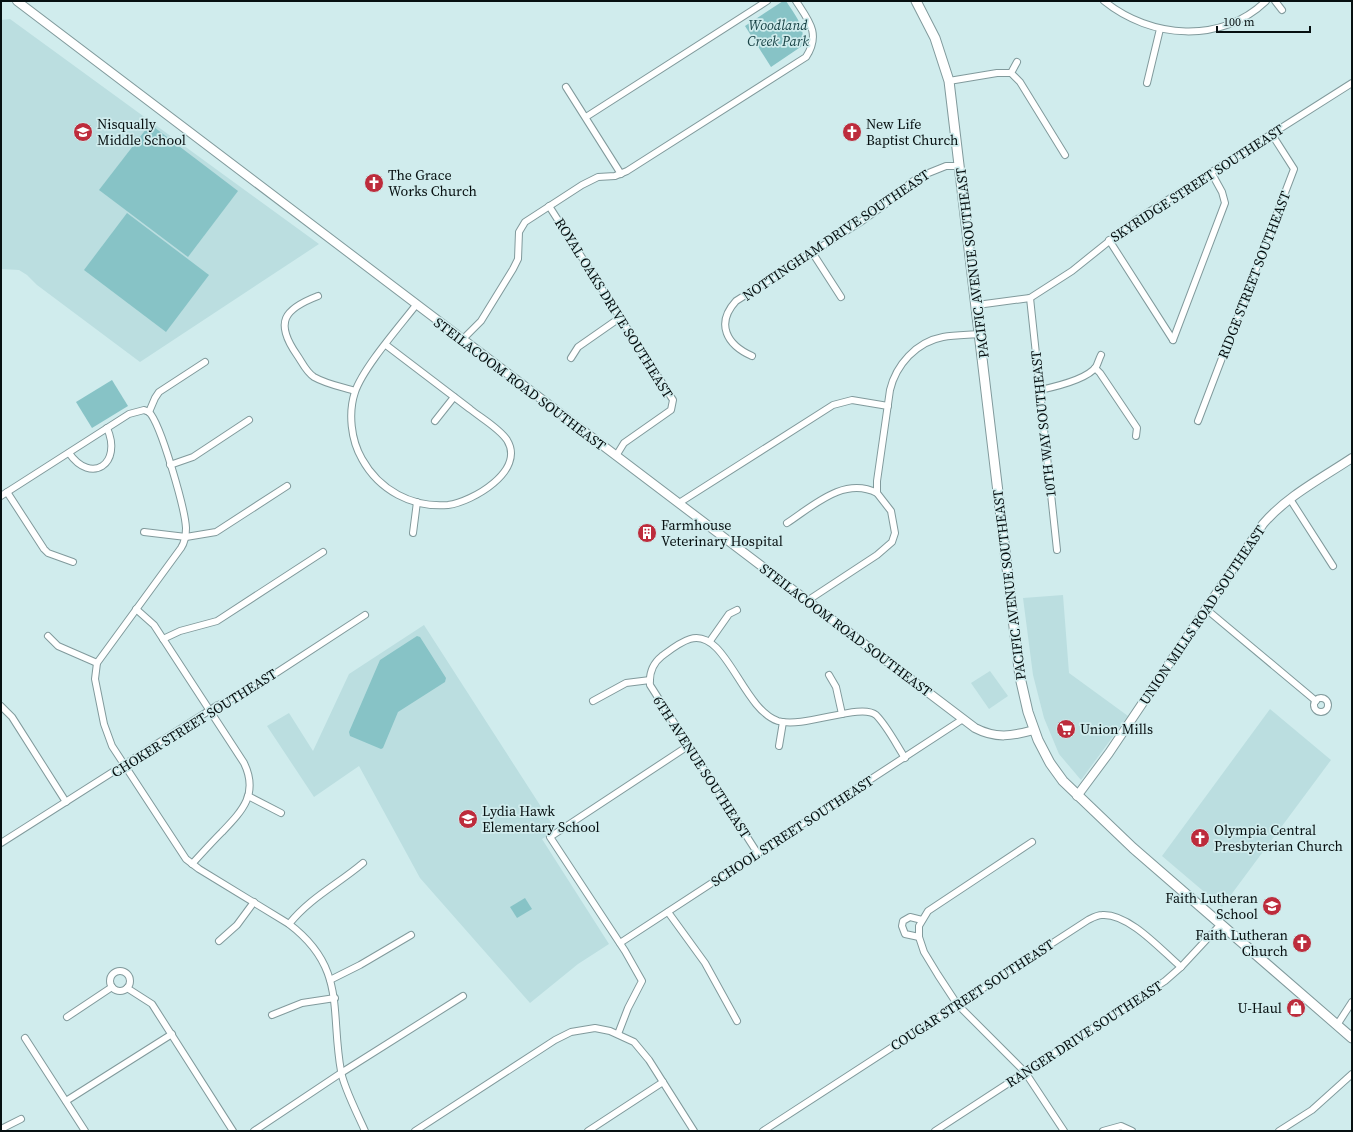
<svg xmlns="http://www.w3.org/2000/svg" width="1353" height="1132" font-family="'Source Serif 4',serif">
  <style>
    .built { fill: #bbdee0 }
    .green { fill: #87c3c6 }
    .lines { fill: none; stroke-linecap: round; stroke-linejoin: round }
    .minor-casing { stroke: #819a9c; stroke-width: 8 }
    .tertiary-casing { stroke: #819a9c; stroke-width: 10 }
    .secondary-casing { stroke: #819a9c; stroke-width: 11 }
    .minor { stroke: #fff; stroke-width: 6 }
    .tertiary { stroke: #fff; stroke-width: 8 }
    .secondary { stroke: #fff; stroke-width: 9 }
    .labels { text-anchor: middle; dominant-baseline: central; stroke-width: 3.5; stroke-linejoin: round; paint-order: stroke }
    .park-label { font-size: 14px; font-style: italic; fill: #184245; stroke: #d0eced }
    .poi-label { font-size: 14px; fill: #071011; stroke: #d0eced; text-anchor: start }
    .street-label { font-size: 14px; fill: #071011; stroke: #d0eced }
  </style>
  <rect width="100%" height="100%" fill="#d0eced"/>
  <g class="built">
    <path d="M10,19L319,244L140,362L37,285L27,275L19,270L1,269V20Z"/>
    <path d="M1063,595L1069,673L1128,716L1081,780L1059,754L1044,718L1033,675L1023,598Z"/>
    <path d="M424,625L556,830L542,839L609,944L578,964L530,1003L420,878L359,766L314,797L267,726L289,713L313,751L349,674Z"/>
    <path d="M990,671L1008,696L989,709L971,683Z"/>
    <path d="M1270,709L1331,760L1222,907L1162,856Z"/>
  </g>
  <g class="green">
    <path d="M783,1H786C796,17 806,26 802,46L771,67L745,26Z"/>
    <path d="M150,124L238,191L188,257L99,190Z"/>
    <path d="M127,213L209,275L166,332L84,270Z"/>
    <path d="M112,380L128,406L92,428L76,402Z"/>
    <path d="M417,636L420,637L446,678L445,682L398,712L383,748L381,749L350,736L349,732L380,660Z"/>
    <path d="M525,898L532,909L517,918L510,907Z"/>
  </g>
  <g class="lines">
    <defs>
      <g id="minor">
        <path d="M1104,1C1151,39 1221,44 1266,1"/>
        <path d="M1275,1L1282,10"/>
        <path d="M1017,62L1011,73L1020,82L1065,155"/>
        <path d="M949,81L997,73H1011"/>
        <path d="M1147,83L1160,29"/>
        <path d="M566,87L621,174"/>
        <path d="M586,117L767,1"/>
        <path d="M549,206L673,400L671,410L624,443L616,456"/>
        <path d="M1109,240L1173,340"/>
        <path d="M812,252L841,297"/>
        <path d="M318,296C284,309 274,322 297,355C302,362 306,372 314,377C326,384 342,387 355,391"/>
        <path d="M1030,298L1057,550"/>
        <path d="M977,305L1030,298L1072,271L1133,222L1352,83"/>
        <path d="M462,340L481,321L513,269L518,259L519,232L525,222L582,185L598,177L615,176L627,171L806,57C821,34 809,21 796,1"/>
        <path d="M1173,340L1225,203L1222,192L1211,172"/>
        <path d="M386,345C414,366 442,388 470,409C481,418 499,428 507,440C526,471 472,502 448,505C412,508 379,490 362,459C351,440 348,413 355,392C363,368 399,327 416,305"/>
        <path d="M752,356C727,345 715,324 736,301L862,221L901,193L910,183L921,176L946,166H960"/>
        <path d="M571,358L578,347L621,317"/>
        <path d="M1095,368L1100,373L1137,428L1136,436"/>
        <path d="M1040,390C1054,387 1087,379 1096,367C1098,363 1099,359 1101,355"/>
        <path d="M149,412C161,424 185,509 186,528C186,536 185,542 181,548L97,663L95,679L104,724L112,746L186,859L199,869L289,924C347,968 330,1011 341,1071C343,1086 358,1115 365,1131"/>
        <path d="M149,412L155,398L159,392L205,362"/>
        <path d="M435,421L454,397"/>
        <path d="M1198,421L1294,169L1271,133"/>
        <path d="M69,453C91,485 123,464 107,428"/>
        <path d="M170,465L193,457L249,420"/>
        <path d="M7,492L44,549L48,553L73,562"/>
        <path d="M1,496L129,414L144,410L149,412"/>
        <path d="M1290,499L1333,566"/>
        <path d="M679,503L833,405L852,400L888,406"/>
        <path d="M787,523C813,506 844,476 877,493"/>
        <path d="M144,532L186,537L216,532L287,486"/>
        <path d="M413,533L417,502"/>
        <path d="M807,601L877,555L892,542L895,533L891,511L877,493V481L890,390C896,365 916,342 943,337C955,335 968,335 980,334"/>
        <path d="M136,609L154,625L244,763C259,794 242,811 222,832C212,842 202,853 192,864"/>
        <path d="M1206,609L1316,701"/>
        <path d="M48,636L58,646L97,663"/>
        <path d="M163,639L180,631L217,621L323,552"/>
        <path d="M710,641L729,614L737,610"/>
        <path d="M829,675L836,687L842,714"/>
        <circle cx="1321" cy="705" r="7"/>
        <path d="M593,701L626,683L650,680"/>
        <path d="M1,706L12,717L66,802"/>
        <path d="M779,746L783,722"/>
        <path d="M248,796L281,813"/>
        <path d="M1032,842L928,911L919,926V937L924,952L938,975L957,1004L1025,1072L1064,1131"/>
        <path d="M1,843L218,705L250,690L365,615"/>
        <path d="M758,854L650,685C649,674 652,664 662,656C670,650 680,642 690,639C726,628 742,709 778,721C804,729 861,702 876,715C887,726 896,744 905,758"/>
        <path d="M668,912L705,963L737,1021"/>
        <path d="M289,924C311,897 337,885 363,863"/>
        <path d="M919,937L905,934L902,926L903,921L910,917L922,920"/>
        <path d="M219,941L237,925L254,902"/>
        <path d="M620,943L963,719"/>
        <circle cx="120" cy="981" r="10"/>
        <path d="M330,980L360,965L411,935"/>
        <path d="M127,988L152,1004L233,1131"/>
        <path d="M272,1015L302,1003L335,998"/>
        <path d="M67,1017L112,987"/>
        <path d="M1337,1025L1352,1002"/>
        <path d="M618,1034L628,1008L642,981L625,951L550,837L688,746"/>
        <path d="M25,1038L85,1131"/>
        <path d="M66,1101L172,1034"/>
        <path d="M1,1129L21,1119"/>
        <path d="M254,1131L341,1073L463,996"/>
        <path d="M415,1131L555,1040L571,1032L595,1028L610,1031L634,1042L649,1060L694,1131"/>
        <path d="M588,1131L663,1082"/>
        <path d="M763,1131L1088,920C1092,918 1097,915 1102,915C1129,913 1162,951 1181,967"/>
        <path d="M935,1131L1165,981L1181,967L1221,924"/>
        <path d="M1103,1131L1121,1126L1132,1131"/>
        <path d="M1279,1131L1312,1110L1352,1074"/>
      </g>
      <g id="tertiary">
        <path d="M17,1L975,728C996,739 1012,736 1034,730"/>
        <path d="M1077,796L1109,753L1263,524C1287,496 1322,478 1352,458"/>
      </g>
      <path id="secondary" d="M916,1L935,38L949,81L1020,677L1028,712L1038,740L1050,763L1063,781L1133,848L1352,1038"/>
    </defs>
    <use href="#minor" class="minor-casing"/>
    <use href="#tertiary" class="tertiary-casing"/>
    <use href="#secondary" class="secondary-casing"/>
    <use href="#minor" class="minor"/>
    <use href="#tertiary" class="tertiary"/>
    <use href="#secondary" class="secondary"/>
  </g>
  <defs>
    <symbol id="school-disc" viewBox="-11 -11 22 22"><circle r="9.5" fill="#bd2c3c" stroke="#d0eced"/><path d="M0-5L7-2L0 1L-7-2ZM-4 1L0 2.5L4 1V4Q0 6-4 4Z" fill="#fff"/></symbol>
    <symbol id="church-disc" viewBox="-11 -11 22 22"><circle r="9.5" fill="#bd2c3c" stroke="#d0eced"/><path d="M-1.2-6h2.4v3.5h3.3v2.4h-3.3V6h-2.4V-.1h-3.3v-2.4h3.3Z" fill="#fff"/></symbol>
    <symbol id="building-disc" viewBox="-11 -11 22 22"><circle r="9.5" fill="#bd2c3c" stroke="#d0eced"/><path d="M-4-6H4V6H1V3H-1V6H-4ZM-2.5-4.3h1.7v1.8h-1.7ZM.8-4.3h1.7v1.8H.8ZM-2.5-1h1.7V.8h-1.7ZM.8-1h1.7V.8H.8Z" fill="#fff"/></symbol>
    <symbol id="supermarket-disc" viewBox="-11 -11 22 22"><circle r="9.5" fill="#bd2c3c" stroke="#d0eced"/><path d="M-6-5.5h2.5l.6 2H6L4.5 2H-2.5L-4.4-4H-6ZM-1.5 3.2a1.3 1.3 0 1 0 .1 0ZM3 3.2a1.3 1.3 0 1 0 .1 0Z" fill="#fff"/></symbol>
    <symbol id="shop-disc" viewBox="-11 -11 22 22"><circle r="9.5" fill="#bd2c3c" stroke="#d0eced"/><path d="M-5-2.5h2.3a2.7 3.5 0 0 1 5.4 0H5L5.5 6h-11ZM-1.5-2.5h3a1.5 2.3 0 0 0-3 0Z" fill="#fff"/></symbol>
  </defs>
  <g fill-rule="evenodd">
    <use href="#school-disc" x="72" y="121" width="22" height="22"/>
    <use href="#church-disc" x="841" y="121" width="22" height="22"/>
    <use href="#church-disc" x="363" y="172" width="22" height="22"/>
    <use href="#building-disc" x="636" y="522" width="22" height="22"/>
    <use href="#supermarket-disc" x="1055" y="718" width="22" height="22"/>
    <use href="#school-disc" x="457" y="808" width="22" height="22"/>
    <use href="#church-disc" x="1189" y="827" width="22" height="22"/>
    <use href="#school-disc" x="1261" y="895" width="22" height="22"/>
    <use href="#church-disc" x="1291" y="932" width="22" height="22"/>
    <use href="#shop-disc" x="1285" y="997" width="22" height="22"/>
  </g>
  <g class="labels">
    <g class="park-label">
      <text x="778" y="25">Woodland<tspan x="778" dy="16">Creek Park</tspan></text>
    </g>
    <g class="poi-label">
      <text x="97" y="124">Nisqually<tspan x="97" dy="16">Middle School</tspan></text>
      <text x="866" y="124">New Life<tspan x="866" dy="16">Baptist Church</tspan></text>
      <text x="388" y="175">The Grace<tspan x="388" dy="16">Works Church</tspan></text>
      <text x="661" y="525">Farmhouse<tspan x="661" dy="16">Veterinary Hospital</tspan></text>
      <text x="1080" y="729">Union Mills</text>
      <text x="482" y="811">Lydia Hawk<tspan x="482" dy="16">Elementary School</tspan></text>
      <text x="1214" y="830">Olympia Central<tspan x="1214" dy="16">Presbyterian Church</tspan></text>
      <text x="1258" y="898" text-anchor="end">Faith Lutheran<tspan x="1258" dy="16">School</tspan></text>
      <text x="1288" y="935" text-anchor="end">Faith Lutheran<tspan x="1288" dy="16">Church</tspan></text>
      <text x="1282" y="1008" text-anchor="end">U-Haul</text>
    </g>
    <g class="street-label">
      <text transform="translate(1197 183) rotate(-33)">SKYRIDGE STREET SOUTHEAST</text>
      <text transform="translate(836 235) rotate(-34)">NOTTINGHAM DRIVE SOUTHEAST</text>
      <text transform="translate(972 263) rotate(-97)">PACIFIC AVENUE SOUTHEAST</text>
      <text transform="translate(1254 275) rotate(-69)">RIDGE STREET SOUTHEAST</text>
      <text transform="translate(614 308) rotate(58)">ROYAL OAKS DRIVE SOUTHEAST</text>
      <text transform="translate(520 384) rotate(37)">STEILACOOM ROAD SOUTHEAST</text>
      <text transform="translate(1043 424) rotate(-96)">10TH WAY SOUTHEAST</text>
      <text transform="translate(1009 585) rotate(-97)">PACIFIC AVENUE SOUTHEAST</text>
      <text transform="translate(1202 615) rotate(-56)">UNION MILLS ROAD SOUTHEAST</text>
      <text transform="translate(846 630) rotate(37)">STEILACOOM ROAD SOUTHEAST</text>
      <text transform="translate(194 723) rotate(-32)">CHOKER STREET SOUTHEAST</text>
      <text transform="translate(702 767) rotate(57)">6TH AVENUE SOUTHEAST</text>
      <text transform="translate(792 831) rotate(-33)">SCHOOL STREET SOUTHEAST</text>
      <text transform="translate(972 995) rotate(-33)">COUGAR STREET SOUTHEAST</text>
      <text transform="translate(1084 1034) rotate(-33)">RANGER DRIVE SOUTHEAST</text>
    </g>
  </g>
  <rect width="1353" height="1132" fill="none" stroke="#071011" stroke-width="4"/>
  <path d="M1217 26v6h93v-6" fill="none" stroke="#071011" stroke-width="2"/>
  <text x="1223" y="26" font-size="12" fill="#071011" stroke="#d0eced" stroke-width="3" paint-order="stroke">100 m</text>
</svg>
